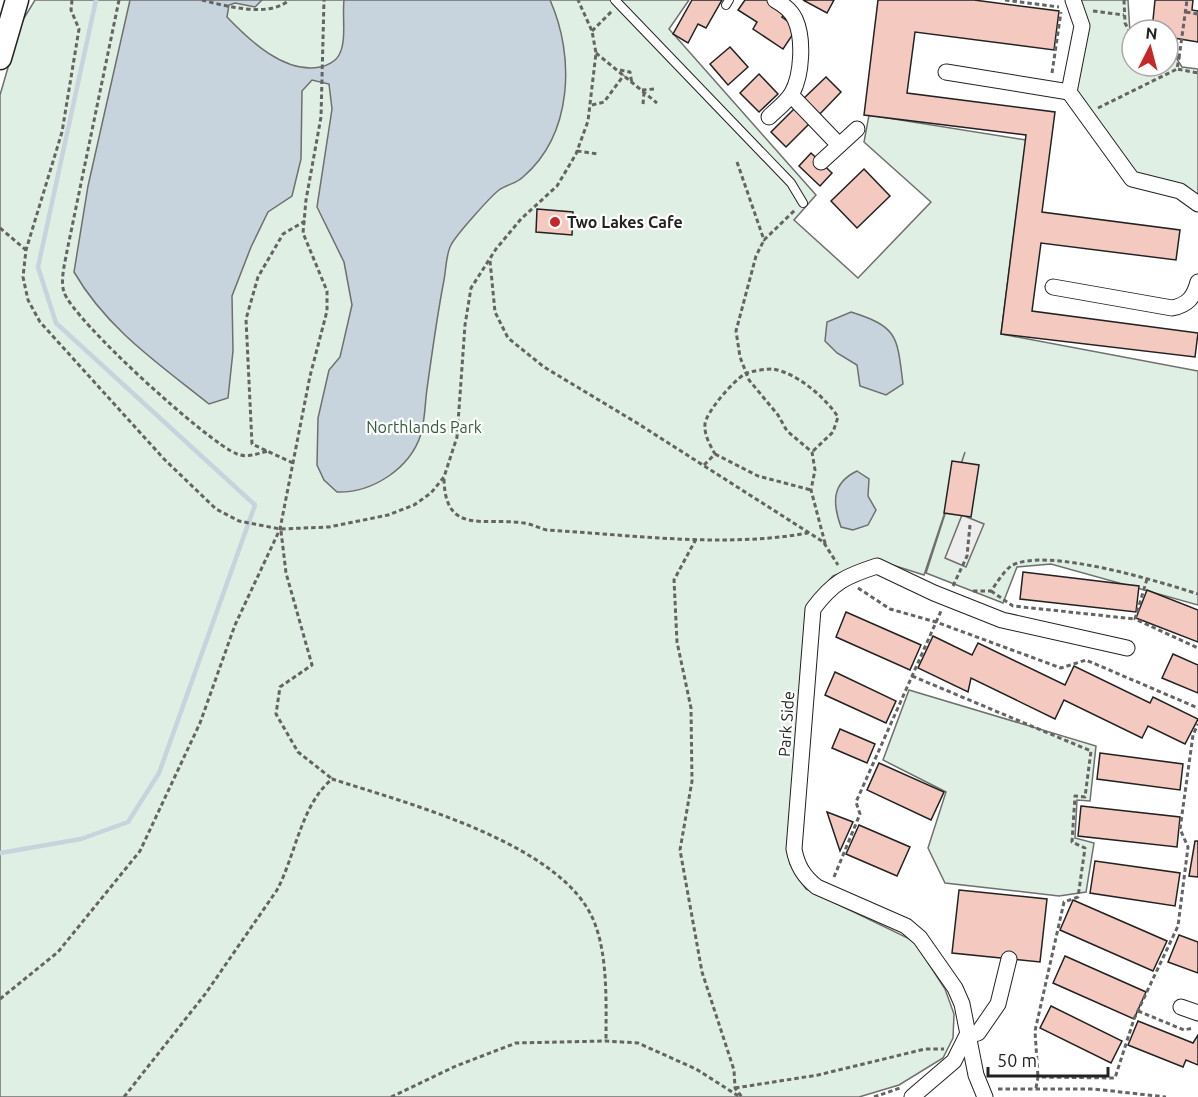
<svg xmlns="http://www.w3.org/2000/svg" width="1198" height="1097" font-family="Ubuntu,sans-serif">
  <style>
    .green { fill: #e0efe3; stroke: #6f6f6f; stroke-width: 1.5 }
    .parking { fill: #ededed; stroke: #6f6f6f; stroke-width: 1.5 }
    .water { fill: #c7d3dd; stroke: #6f6f6f; stroke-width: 1.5 }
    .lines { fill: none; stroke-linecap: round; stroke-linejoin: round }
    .stream { stroke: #c7d3dd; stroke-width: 4.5 }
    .building { fill: #f3c9c0; stroke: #222; stroke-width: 1.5 }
    .lane-casing { stroke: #222; stroke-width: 10 }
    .street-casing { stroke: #222; stroke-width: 17 }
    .primary-casing { stroke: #222; stroke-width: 25 }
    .path { stroke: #646464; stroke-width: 3; stroke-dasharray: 4.5 3; stroke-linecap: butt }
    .lane { stroke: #fff; stroke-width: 8 }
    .street { stroke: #fff; stroke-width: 15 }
    .primary { stroke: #fff; stroke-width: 22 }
    .poi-dot { fill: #c62828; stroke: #fff; stroke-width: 2 }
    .labels { text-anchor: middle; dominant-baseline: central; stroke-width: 4.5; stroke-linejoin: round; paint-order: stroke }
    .poi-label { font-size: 16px; font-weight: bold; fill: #222; stroke: #fff; text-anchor: start }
    .park-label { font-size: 16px; fill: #2f5e38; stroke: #fff }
    .street-label { font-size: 16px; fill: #222; stroke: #fff }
  </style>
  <rect width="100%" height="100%" fill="#fff"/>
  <g class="green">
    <path d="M35,0H689L669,29L816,195L794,220L858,278L931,202L864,142L869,115L1026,140L1001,334L1198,371V605L1051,564L1017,567L1003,603L926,573L965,452L924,575L877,560L833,576L810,602L788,846L790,864L806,889L914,941L945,989L954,1014L953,1038L943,1058L899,1085L859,1097H0V95L21,23Z"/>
    <path d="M1076,0H1128L1132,66H1168V45L1182,67L1198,69V197L1132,179L1069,92L1083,22Z"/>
    <path d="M909,690L1096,746L1090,801L1077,800L1075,838L1094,843L1086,892L1059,896L945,883L928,848L946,792L883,760Z"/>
  </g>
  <path class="parking" d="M962,515L984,524L966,567L945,558Z"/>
  <g class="water">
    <path d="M130,0H262L255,7L235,3L229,5L227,17C250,41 285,74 320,67C327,66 336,61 339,55C347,41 342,16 344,0H550C575,56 573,134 523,177C516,184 507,184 499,190C491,196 456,235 451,245C446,254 446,270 444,280C437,316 432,353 427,389C425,403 425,420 421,434C410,469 372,493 337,492L324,480L317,465L318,418L329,370L340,357L352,305L344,262L317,207L332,109L329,84L312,80L302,91L301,159L292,196L268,212L251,247L232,296L233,351L228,398L209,404C159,364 107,329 74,272L88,186Z"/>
    <path d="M851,312C899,327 897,337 903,384L886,395L860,386L857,365L837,353L825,341L827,322Z"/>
    <path d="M857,471L869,479L868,496L876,510L868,525L853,530L841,527C832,502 832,483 857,471Z"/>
  </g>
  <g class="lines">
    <path class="stream" d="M0,853L81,839L128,822L159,773L255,505L56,323L38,267L96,0"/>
  </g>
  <g class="building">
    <path d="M692,0H722L706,28L698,24L688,43L673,34Z"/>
    <path d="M745,0H773L787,10L782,17L797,28L783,49L753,29L757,22L738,10Z"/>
    <path d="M803,0H834L827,13Z"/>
    <path d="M878,0H974L1059,11L1054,50L915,32L907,93L1055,112L1042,212L1180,230L1176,260L1041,243L1032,311L1198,333L1195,357L1001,334L1026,135L864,115Z"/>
    <path d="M1155,0H1193L1192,10L1198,11V42L1168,37V30H1152Z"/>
    <path d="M730,47L748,67L728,85L710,64Z"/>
    <path d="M759,74L778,94L759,112L740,93Z"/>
    <path d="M826,77L841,92L818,116L802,100Z"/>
    <path d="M798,105L813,120L786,147L771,132Z"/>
    <path d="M811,153L832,173L820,186L799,166Z"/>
    <path d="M864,169L890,196L857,228L831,201Z"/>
    <path d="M537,209L573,212L572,235L536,232Z"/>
    <path d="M952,461L979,465L971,517L944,513Z"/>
    <path d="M1023,572L1139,586L1136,612L1020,599Z"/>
    <path d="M1147,590L1198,610V642L1136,618Z"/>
    <path d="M846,612L921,645L910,670L836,637Z"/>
    <path d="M933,636L972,655L978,643L1065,685L1074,666L1150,703L1153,697L1198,719L1185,744L1148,726L1142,738L1064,700L1055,719L971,678L968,692L918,668Z"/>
    <path d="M1173,654L1198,665V693L1162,678Z"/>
    <path d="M835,672L896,701L886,723L825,695Z"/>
    <path d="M840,729L875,744L867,763L832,748Z"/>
    <path d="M1100,753L1183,764L1180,790L1097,779Z"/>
    <path d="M879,763L944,792L931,820L867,790Z"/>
    <path d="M1081,806L1180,817L1177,847L1078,836Z"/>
    <path d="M827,812L853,822L840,851Z"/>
    <path d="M859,825L910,847L897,876L846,854Z"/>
    <path d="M1195,841H1198V877L1189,876Z"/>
    <path d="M1095,861L1180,873L1175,906L1090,893Z"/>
    <path d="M959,890L1047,899L1040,962L952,953Z"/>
    <path d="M1073,900L1167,941L1153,971L1060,930Z"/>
    <path d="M1179,935L1198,942V973L1168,962Z"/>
    <path d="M1065,956L1146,992L1134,1019L1053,983Z"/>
    <path d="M1051,1006L1122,1041L1111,1063L1040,1028Z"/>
    <path d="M1138,1021L1193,1043L1198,1035V1065L1186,1060L1183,1067L1128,1045Z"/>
  </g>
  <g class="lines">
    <defs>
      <g id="lane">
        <path d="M615,0L791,183L803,203"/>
        <path d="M726,5L729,0"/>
      </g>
      <g id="street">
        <path d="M1073,0L1082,26L1069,92L1132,179L1180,191L1198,204"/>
        <path d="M946,72L1069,92"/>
        <path d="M791,95L839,145"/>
        <path d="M769,117C776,110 787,102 792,93C802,75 804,38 795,19C791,10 784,5 775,0"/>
        <path d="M821,162L857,129"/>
        <path d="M1053,287L1172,308C1188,305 1194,297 1198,282"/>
        <path d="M1181,1007L1198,1013"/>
        <path d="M912,1097L954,1061L967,1035L978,1033L998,1004L1009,959"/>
        <path d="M985,1097L976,1075L962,1004L955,988L920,938L906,926L817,887C804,877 797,866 794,849L813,609C833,582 846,576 877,566L934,593L1002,620L1127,648"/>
      </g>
      <path id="primary" d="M0,58L17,0"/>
    </defs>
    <use href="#lane" class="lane-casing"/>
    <use href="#street" class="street-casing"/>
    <use href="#primary" class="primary-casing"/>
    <g class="path">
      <path d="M72,0L71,10L79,29L62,132L26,250L23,277L28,300L40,322L164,459L216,509L239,521L280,529L329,527L388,515L414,505L431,493L444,477L457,437L465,325L471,288L496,249L521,219L557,186L576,154L588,121L596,53L592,31L578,0"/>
      <path d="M119,0L67,251C65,263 60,280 64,292C73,320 207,442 237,454C247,458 257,454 268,451"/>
      <path d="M202,0C225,6 270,18 289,0"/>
      <path d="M1005,0L1059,7"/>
      <path d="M1124,0L1125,23L1132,36"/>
      <path d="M1093,11L1124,15"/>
      <path d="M1186,12L1198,14"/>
      <path d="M592,31L612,11"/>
      <path d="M1168,44L1179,58L1177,69L1198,73"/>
      <path d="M596,53L657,103"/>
      <path d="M1179,58L1187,0"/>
      <path d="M620,70L630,72L632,84"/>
      <path d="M1052,73L1061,12"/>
      <path d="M642,90L654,89"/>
      <path d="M643,104L644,93"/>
      <path d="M592,105L604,102L624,75"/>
      <path d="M1098,108L1177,69"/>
      <path d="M577,151L598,154"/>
      <path d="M737,162L764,240L796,209"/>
      <path d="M0,228L26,250"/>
      <path d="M490,261L495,312L508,338L544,367L637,423L825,543L811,490L815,470L812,452L787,431L778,415L749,380L740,357L736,331L756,256L764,240"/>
      <path d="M715,454L758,476L811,490"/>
      <path d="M293,463L252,444L246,319L258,277L283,234L305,221"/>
      <path d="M704,465L715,454C710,445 704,435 705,424C706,412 734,380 745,374C750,371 766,369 772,369C796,372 826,398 838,417L833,432L812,452"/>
      <path d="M444,479C445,536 485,517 524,523C531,524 539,528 547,530C633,535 723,548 808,533"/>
      <path d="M281,531L286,573L312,665L280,687L276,714L298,752L331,778"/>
      <path d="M696,539L674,580L677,642L691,708L692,781L680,850L702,972L734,1070L735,1088L742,1097"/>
      <path d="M824,543L838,565"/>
      <path d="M1147,579L1135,619L1198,648"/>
      <path d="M953,586L967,556L970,525"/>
      <path d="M858,588L890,609L936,622L1061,668L1086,660L1198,708"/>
      <path d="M973,591H991C996,584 1004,571 1011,566C1044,546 1161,582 1198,594"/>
      <path d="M991,591L1013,606L1135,619"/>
      <path d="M912,676L1091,751L1085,797L1075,796L1072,842L1085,848L1078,897L1064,902L1035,1031L1038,1077"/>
      <path d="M834,877L860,814L856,802L941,611"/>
      <path d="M0,999L58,952L140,851L200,723L235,625L280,529L310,376L327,311V291L303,233L306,200L321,117L324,0"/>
      <path d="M1138,1011L1184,1030L1193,1028"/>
      <path d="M735,1088L818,1075L925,1049H944"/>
      <path d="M1036,1088L1038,1077L1115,1078L1134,1019L1178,926L1188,847L1180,829L1193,735L1198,724"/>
      <path d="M998,1089H1094L1166,1097"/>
      <path d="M124,1097L206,993L277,890C296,854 301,805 332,779C406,803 566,844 595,924C608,958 606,1005 606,1041"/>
      <path d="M391,1097L456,1066L516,1043L606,1041L638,1043L696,1069L740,1097"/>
      <path d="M874,1097L900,1088"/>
    </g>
    <use href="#lane" class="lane"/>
    <use href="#street" class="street"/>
    <use href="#primary" class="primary"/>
  </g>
  <circle class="poi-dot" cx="555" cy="222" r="6"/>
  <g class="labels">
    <g class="poi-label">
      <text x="567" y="222">Two Lakes Cafe</text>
    </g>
    <g class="park-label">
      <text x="424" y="427">Northlands Park</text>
    </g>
    <g class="street-label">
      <text transform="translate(786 724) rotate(-86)">Park Side</text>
    </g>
  </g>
  <g transform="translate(1150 48) rotate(6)"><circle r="28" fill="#ffffff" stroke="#a7a7a7" stroke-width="1.5"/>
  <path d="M0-4.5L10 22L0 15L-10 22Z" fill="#c62828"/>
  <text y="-9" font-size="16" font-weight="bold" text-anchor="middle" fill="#222222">N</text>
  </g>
  <path d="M988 1067v9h120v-9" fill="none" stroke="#222222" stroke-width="3"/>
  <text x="997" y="1067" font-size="18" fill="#222222" stroke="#ffffff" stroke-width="4.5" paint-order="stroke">50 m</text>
</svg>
